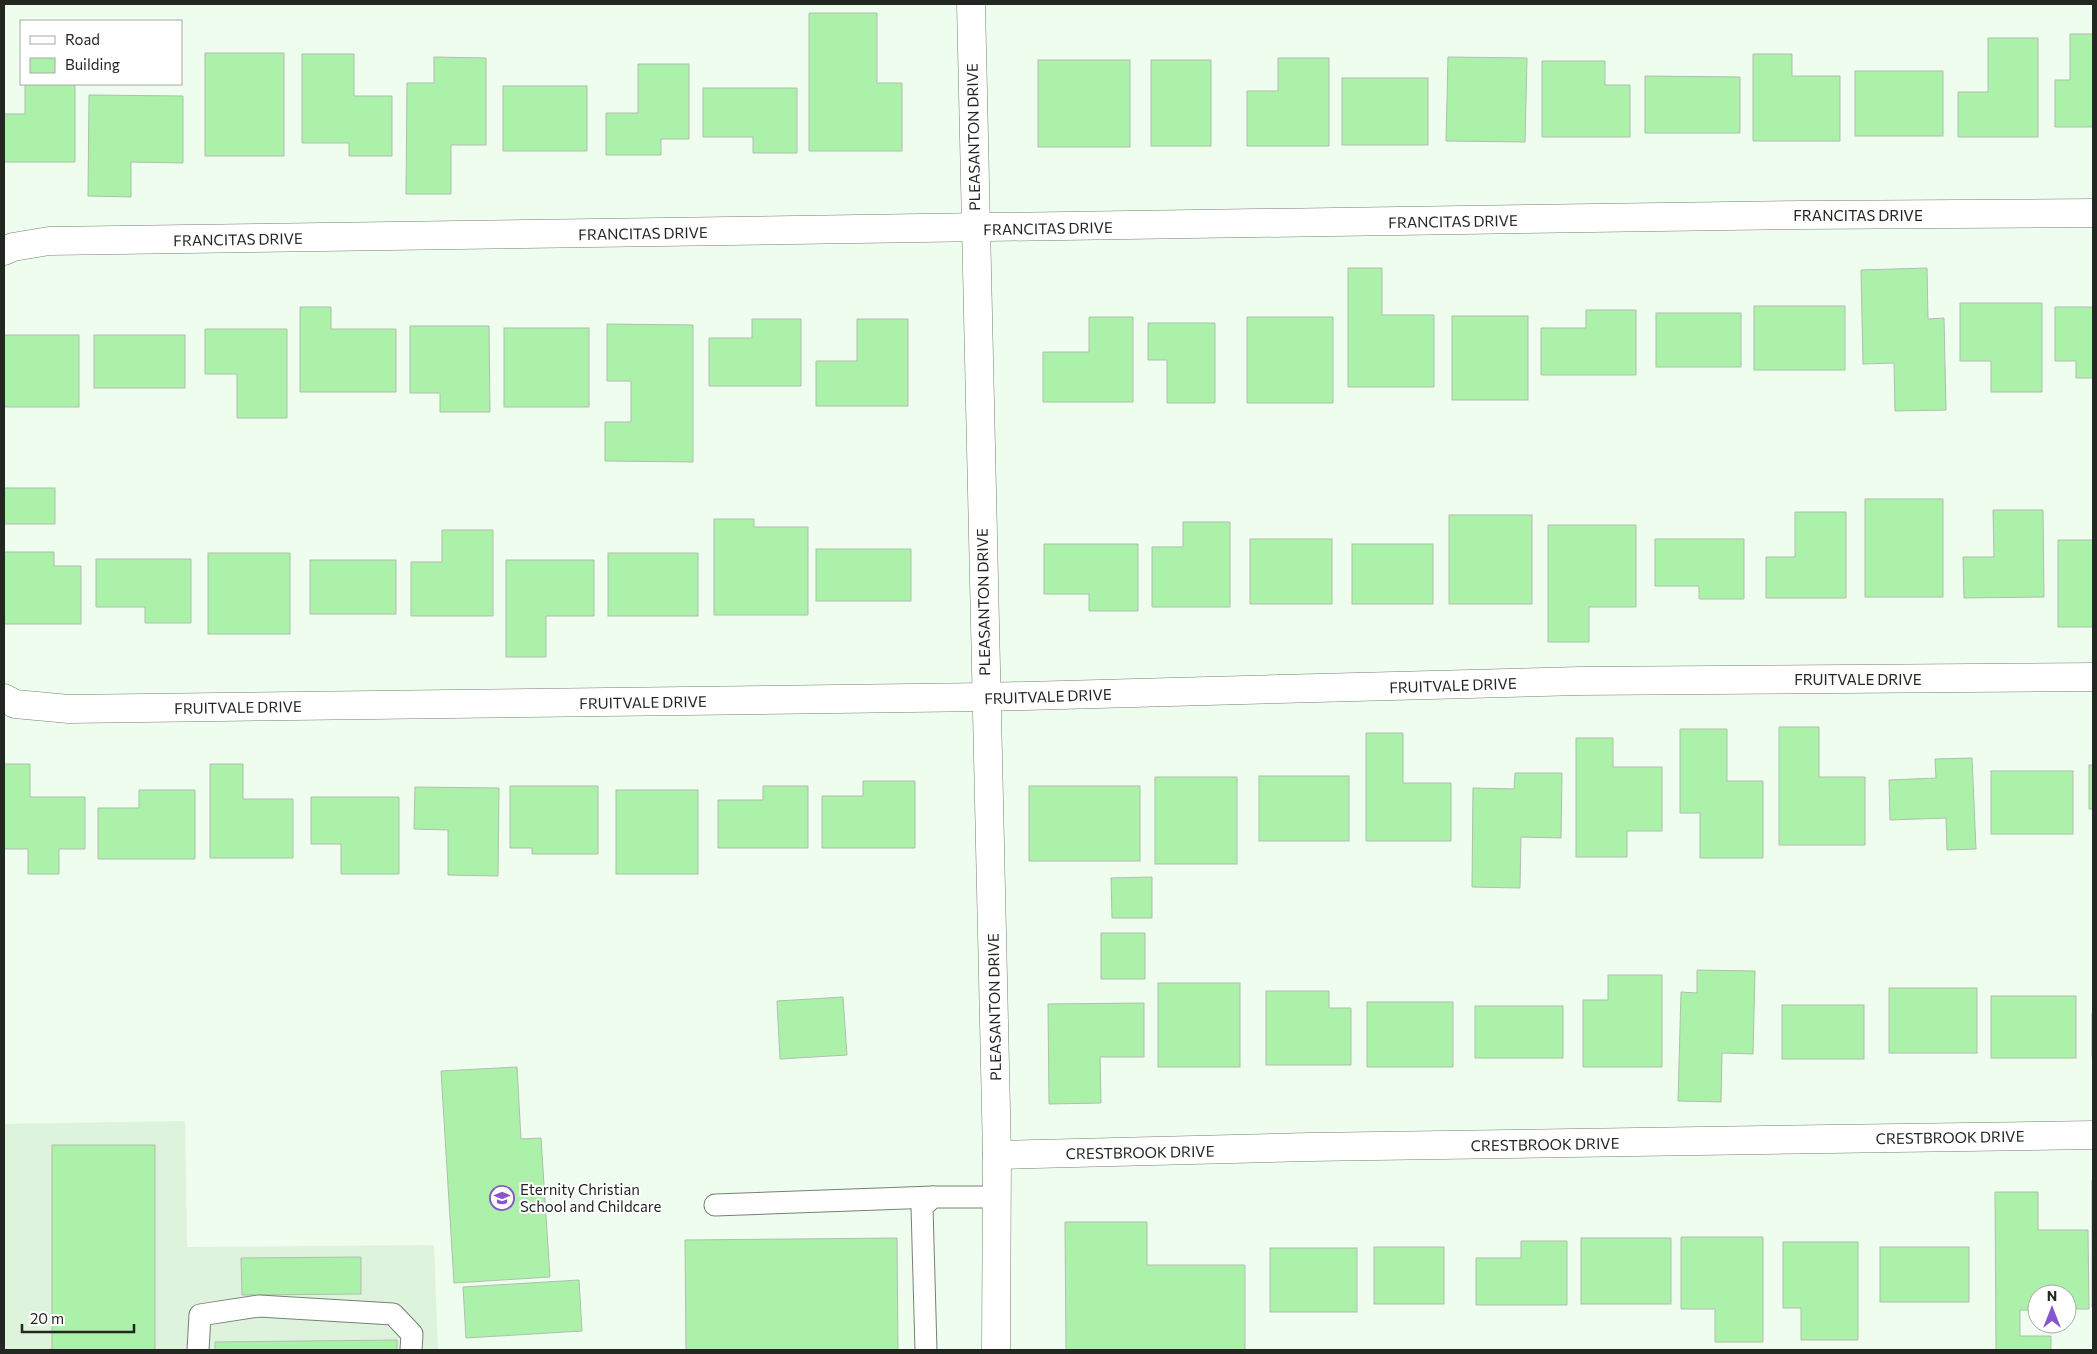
<svg xmlns="http://www.w3.org/2000/svg" width="2097" height="1354" font-family="Commissioner,sans-serif">
  <style>
    .built { fill: #def3dc }
    .building { fill: #abf1a9; stroke: #b0bfaf }
    .lines { fill: none; stroke-linecap: round; stroke-linejoin: round }
    .lane-casing { stroke: #758274; stroke-width: 23 }
    .street-casing { stroke: #758274; stroke-width: 29 }
    .lane { stroke: #fff; stroke-width: 21 }
    .street { stroke: #fff; stroke-width: 28 }
    .labels { text-anchor: middle; dominant-baseline: central; stroke-width: 4; stroke-linejoin: round; paint-order: stroke }
    .street-label { font-size: 15px; fill: #222721; stroke: #fff }
    .poi-label { font-size: 15px; fill: #222721; stroke: #fff; text-anchor: start }
  </style>
  <rect width="100%" height="100%" fill="#eefded"/>
  <path class="built" d="M185,1121L187,1247L434,1245L438,1350H4V1124Z"/>
  <g class="building">
    <path d="M809,13H877V83H902V151H809Z"/>
    <path d="M2070,34H2093V127H2055V80H2070Z"/>
    <path d="M1988,38H2038V137H1958V92H1988Z"/>
    <rect x="205" y="53" width="79" height="103"/>
    <path d="M302,54H354V96H392V156H349V143H302Z"/>
    <path d="M1753,54H1792V76H1840V141H1753Z"/>
    <path d="M434,57L486,58V145H451V194H406L407,83H434Z"/>
    <path d="M1448,57L1527,58L1525,142L1446,141Z"/>
    <path d="M1278,58H1329V146H1247V91H1278Z"/>
    <rect x="1038" y="60" width="92" height="87"/>
    <rect x="1151" y="60" width="60" height="86"/>
    <path d="M1542,61H1605V85H1630V137H1542Z"/>
    <path d="M638,64H689V139H661V155H606V113H638Z"/>
    <rect x="1855" y="71" width="88" height="65"/>
    <path d="M1645,76L1740,77V133H1645Z"/>
    <rect x="1342" y="78" width="86" height="67"/>
    <path d="M25,84H75V162H4V114H25Z"/>
    <rect x="503" y="86" width="84" height="65"/>
    <path d="M703,88H797V153H753V137H703Z"/>
    <path d="M89,95L183,96V163L131,162V197L88,196Z"/>
    <path d="M1348,268H1382V315H1434V387H1348Z"/>
    <path d="M1927,268L1928,319L1944,318L1946,410L1895,411L1894,363L1863,364L1861,270Z"/>
    <path d="M1960,303H2042V392H1991V361H1960Z"/>
    <rect x="1754" y="306" width="91" height="64"/>
    <path d="M300,307H331V329H396V392H300Z"/>
    <path d="M2055,307H2093V378H2076V361H2055Z"/>
    <path d="M1586,310H1636V375H1541V328H1586Z"/>
    <rect x="1656" y="313" width="85" height="54"/>
    <rect x="1452" y="316" width="76" height="84"/>
    <path d="M1089,317H1133V402H1043V352H1089Z"/>
    <rect x="1247" y="317" width="86" height="86"/>
    <path d="M752,319H801V386H709V338H752Z"/>
    <path d="M857,319H908V406H816V361H857Z"/>
    <path d="M1148,323H1215V403H1167V360H1148Z"/>
    <path d="M607,324L693,325V462L605,461V422H631V381H607Z"/>
    <path d="M410,326H489L490,412H440V393H410Z"/>
    <rect x="504" y="328" width="85" height="79"/>
    <path d="M205,329H287V418H237V374H205Z"/>
    <rect x="4" y="335" width="75" height="72"/>
    <rect x="94" y="335" width="91" height="53"/>
    <rect x="4" y="488" width="51" height="36"/>
    <rect x="1865" y="499" width="78" height="98"/>
    <path d="M1993,510H2043L2044,597L1964,598L1963,557H1994Z"/>
    <path d="M1795,512H1846V598H1766V557H1795Z"/>
    <rect x="1449" y="515" width="83" height="89"/>
    <path d="M714,519H754V527H808V615H714Z"/>
    <path d="M1183,522H1230V607H1152V547H1183Z"/>
    <path d="M1548,525H1636V607H1589V642H1548Z"/>
    <path d="M442,530H493V616H411V562H442Z"/>
    <rect x="1250" y="539" width="82" height="65"/>
    <path d="M1655,539H1744V599H1699V586H1655Z"/>
    <rect x="2058" y="540" width="35" height="87"/>
    <path d="M1044,544H1138V611H1089V594H1044Z"/>
    <rect x="1352" y="544" width="81" height="60"/>
    <rect x="816" y="549" width="95" height="52"/>
    <path d="M4,552H54V566H81V624H4Z"/>
    <rect x="208" y="553" width="82" height="81"/>
    <rect x="608" y="553" width="90" height="63"/>
    <path d="M96,559H191V623H145V607H96Z"/>
    <rect x="310" y="560" width="86" height="54"/>
    <path d="M506,560H594V616H546V657H506Z"/>
    <path d="M1779,727H1819V777H1865V845H1779Z"/>
    <path d="M1680,729H1727V781H1763V858H1700V813H1680Z"/>
    <path d="M1366,733H1403V783H1451V841H1366Z"/>
    <path d="M1576,738H1613V767H1662V831H1627V857H1576Z"/>
    <path d="M1972,758L1976,849L1947,850L1946,818L1890,820L1889,780L1936,778L1935,759Z"/>
    <path d="M4,764H30V797H85V849H59V874H28V849H4Z"/>
    <path d="M210,764H243V799H293V858H210Z"/>
    <rect x="2089" y="765" width="4" height="44"/>
    <rect x="1991" y="771" width="82" height="63"/>
    <path d="M1515,773H1562L1561,838L1521,837L1520,888L1472,887L1473,788L1514,789Z"/>
    <rect x="1259" y="776" width="90" height="65"/>
    <rect x="1155" y="777" width="82" height="87"/>
    <path d="M863,781H915V848H822V796H863Z"/>
    <path d="M510,786H598V854H532V848H510Z"/>
    <path d="M763,786H808V848H718V800H763Z"/>
    <rect x="1029" y="786" width="111" height="75"/>
    <path d="M415,787L499,788L498,876L448,875V830L414,829Z"/>
    <path d="M139,790H195V859H98V808H139Z"/>
    <rect x="616" y="790" width="82" height="84"/>
    <path d="M311,797H399V874H341V844H311Z"/>
    <path d="M1152,877V918H1112L1111,878Z"/>
    <rect x="1101" y="933" width="44" height="46"/>
    <path d="M1697,970L1755,971L1753,1054L1722,1053L1721,1102L1678,1101L1681,992L1697,993Z"/>
    <path d="M1608,975H1662V1067H1583V1000H1608Z"/>
    <rect x="1158" y="983" width="82" height="84"/>
    <rect x="1889" y="988" width="88" height="65"/>
    <path d="M1266,991H1329V1008H1351V1065H1266Z"/>
    <rect x="1991" y="996" width="85" height="62"/>
    <path d="M843,997L847,1055L780,1059L777,1001Z"/>
    <rect x="1367" y="1002" width="86" height="65"/>
    <path d="M1144,1003V1057H1100L1101,1103L1049,1104L1048,1004Z"/>
    <rect x="1782" y="1005" width="82" height="54"/>
    <rect x="1475" y="1006" width="88" height="52"/>
    <rect x="2092" y="1014" width="1" height="42"/>
    <path d="M517,1067L521,1139L541,1138L550,1277L454,1283L441,1071Z"/>
    <rect x="52" y="1145" width="103" height="205"/>
    <rect x="2092" y="1180" width="1" height="127"/>
    <path d="M1995,1192H2038V1230H2088L2089,1309H2067V1294H2037V1310H2020V1336H2051V1350H1996Z"/>
    <path d="M1065,1222H1147V1265H1245V1350H1066Z"/>
    <path d="M1681,1237H1763V1342H1715V1309H1681Z"/>
    <path d="M897,1238L898,1350H686L685,1240Z"/>
    <rect x="1581" y="1238" width="90" height="66"/>
    <path d="M1521,1241H1567V1305H1476V1258H1521Z"/>
    <path d="M1783,1242H1858V1340H1801V1308H1783Z"/>
    <rect x="1374" y="1247" width="70" height="57"/>
    <rect x="1880" y="1247" width="89" height="55"/>
    <rect x="1270" y="1248" width="87" height="64"/>
    <path d="M361,1257V1294L242,1295L241,1258Z"/>
    <path d="M579,1280L582,1331L466,1338L463,1287Z"/>
    <path d="M397,1340V1350H215V1342Z"/>
  </g>
  <g class="lines">
    <defs>
      <g id="lane">
        <path d="M715,1205L933,1197"/>
        <path d="M198,1350L200,1315L259,1306L393,1314L412,1334L411,1350"/>
        <path d="M926,1350L922,1207L933,1197H997"/>
      </g>
      <g id="street">
        <path d="M971,4L997,1155L996,1350"/>
        <path d="M4,251L13,247L49,241L1801,215L2093,213"/>
        <path d="M4,698L15,704L69,709L985,697L1580,681L2093,677"/>
        <path d="M997,1155L1309,1147L2093,1135"/>
      </g>
    </defs>
    <use href="#lane" class="lane-casing"/>
    <use href="#street" class="street-casing"/>
    <use href="#lane" class="lane"/>
    <use href="#street" class="street"/>
  </g>
  <defs>
    <symbol id="school-ring" viewBox="-11 -11 22 22"><circle r="9.5" fill="#fff" stroke="#8855cd" stroke-width="1.5"/><path d="M0-5L7-2L0 1L-7-2ZM-4 1L0 2.5L4 1V4Q0 6-4 4Z" fill="#8855cd"/></symbol>
  </defs>
  <g fill-rule="evenodd">
    <use href="#school-ring" x="488" y="1184" width="28" height="28"/>
  </g>
  <g class="labels">
    <g class="street-label">
      <text transform="translate(973 137) rotate(-91)">PLEASANTON DRIVE</text>
      <text x="1858" y="215">FRANCITAS DRIVE</text>
      <text transform="translate(1453 221) rotate(-1)">FRANCITAS DRIVE</text>
      <text transform="translate(1048 228) rotate(-1)">FRANCITAS DRIVE</text>
      <text transform="translate(643 233) rotate(-1)">FRANCITAS DRIVE</text>
      <text transform="translate(238 239) rotate(-1)">FRANCITAS DRIVE</text>
      <text transform="translate(983 602) rotate(-91)">PLEASANTON DRIVE</text>
      <text x="1858" y="679">FRUITVALE DRIVE</text>
      <text transform="translate(1453 685) rotate(-2)">FRUITVALE DRIVE</text>
      <text transform="translate(1048 696) rotate(-2)">FRUITVALE DRIVE</text>
      <text transform="translate(643 702) rotate(-1)">FRUITVALE DRIVE</text>
      <text transform="translate(238 707) rotate(-1)">FRUITVALE DRIVE</text>
      <text transform="translate(994 1007) rotate(-91)">PLEASANTON DRIVE</text>
      <text transform="translate(1950 1137) rotate(-1)">CRESTBROOK DRIVE</text>
      <text transform="translate(1545 1144) rotate(-1)">CRESTBROOK DRIVE</text>
      <text transform="translate(1140 1152) rotate(-1)">CRESTBROOK DRIVE</text>
    </g>
    <g class="poi-label">
      <text x="520" y="1189">Eternity Christian<tspan x="520" dy="17">School and Childcare</tspan></text>
    </g>
  </g>
  <rect width="2097" height="1354" fill="none" stroke="#222721" stroke-width="10"/>
  <rect x="20" y="20" width="162" height="65" fill="#ffffff" stroke="#a7a9a6"/>
  <rect x="30" y="36" width="25" height="8" fill="#ffffff" stroke="#a7a9a6"/>
  <text x="65" y="45" font-size="15" fill="#222721">Road</text>
  <rect x="30" y="58" width="25" height="15" fill="#abf1a9" stroke="#a7a9a6"/>
  <text x="65" y="70" font-size="15" fill="#222721">Building</text>
  <g transform="translate(2052 1309)"><circle r="24" fill="#ffffff" stroke="#a7a9a6"/>
  <path d="M0-4L9 19L0 12L-9 19Z" fill="#8855cd"/>
  <text y="-8" font-size="14" font-weight="bold" text-anchor="middle" fill="#222721">N</text>
  </g>
  <path d="M22 1324v8h112v-8" fill="none" stroke="#222721" stroke-width="2.5"/>
  <text x="30" y="1324" font-size="15" fill="#222721" stroke="#ffffff" stroke-width="4" paint-order="stroke">20 m</text>
</svg>
